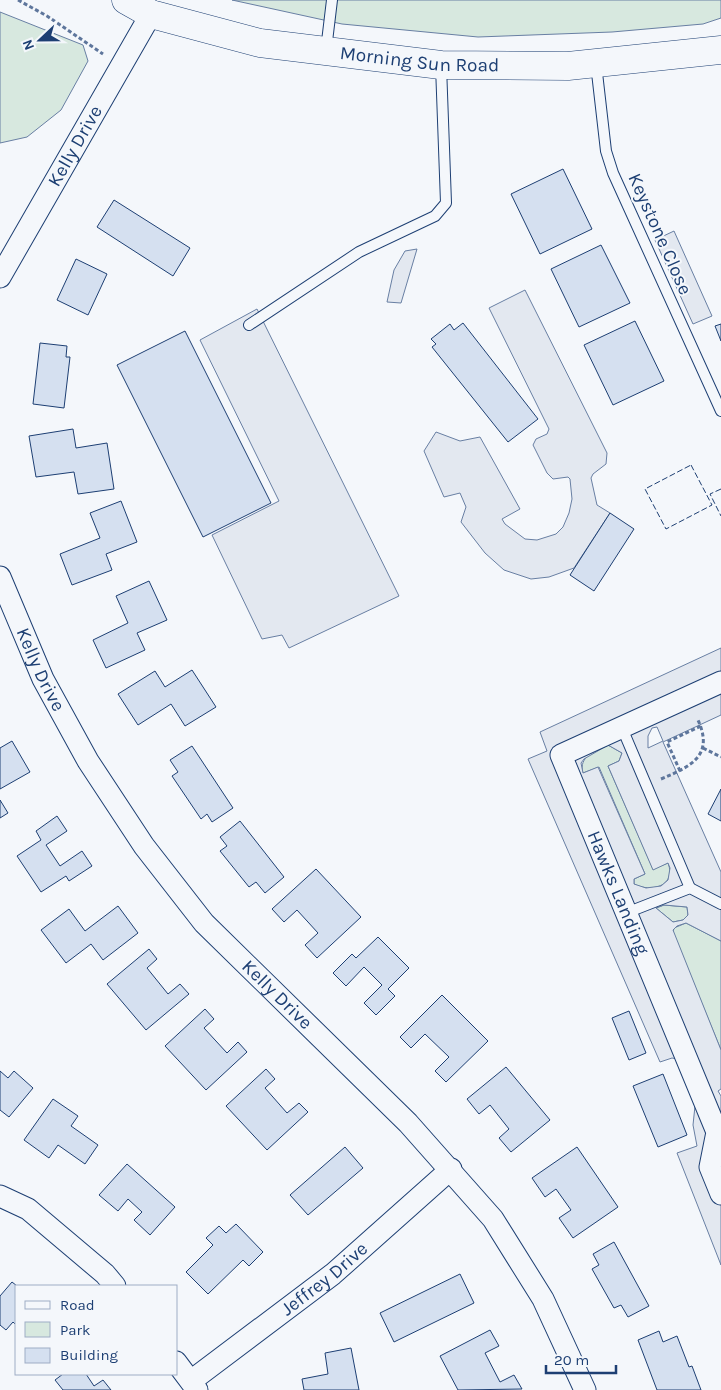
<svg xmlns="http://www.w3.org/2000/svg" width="721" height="1390" font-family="Karla,sans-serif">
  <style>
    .green { fill: #d7e8df; stroke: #687fa3 }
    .parking { fill: #e3e8f0; stroke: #687fa3; fill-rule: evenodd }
    .building { fill: #d5e0f0; stroke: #1d3f73 }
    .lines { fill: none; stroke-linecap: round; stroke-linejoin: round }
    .lane-casing { stroke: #1d3f73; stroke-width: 12 }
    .street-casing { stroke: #1d3f73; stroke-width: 23 }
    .secondary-casing { stroke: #1d3f73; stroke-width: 29 }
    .path { stroke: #5e769c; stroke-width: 3; stroke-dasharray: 4 2.5; stroke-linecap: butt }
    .lane { stroke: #f4f7fb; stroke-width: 10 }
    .street { stroke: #f4f7fb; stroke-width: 21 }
    .secondary { stroke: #f4f7fb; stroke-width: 28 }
    .fence { stroke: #1d3f73; stroke-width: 1; stroke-dasharray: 6 2.5; stroke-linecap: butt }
    .labels { text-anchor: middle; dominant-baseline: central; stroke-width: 4; stroke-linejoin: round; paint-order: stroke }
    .street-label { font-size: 19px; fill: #1d3f73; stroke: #f4f7fb }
  </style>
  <rect width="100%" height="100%" fill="#f4f7fb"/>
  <g class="green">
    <path d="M232,0H721V18L703,24L612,32L478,37L342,24Z"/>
    <path d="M0,12L83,45L88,61L61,110L27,137L0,143Z"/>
    <path d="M608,745L622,753L619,761L608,766L653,869L668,863C677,886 651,893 634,884V879L645,874L599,767L583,773C578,756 596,751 608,745Z"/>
    <path d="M664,905L687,907L688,915L683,920L673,922L656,908Z"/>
    <path d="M686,923L721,941V1050L673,933L674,928Z"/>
  </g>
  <g class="parking">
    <path d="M674,231L712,316L693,324L655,240Z"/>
    <path d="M417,249L401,303L387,302L394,270L405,251Z"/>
    <path d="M525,290L607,453L606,464L593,474L591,478L597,505L610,513L574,568L549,577L531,579L504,570L485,553L461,522L466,507L460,493L444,497L424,451L436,432L460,441L480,437L520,509L502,519L505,524L525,539L537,540L556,534L563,527L569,513L572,499L570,479L568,477L553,479L547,473L533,445L536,439L547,434L549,429L489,308Z"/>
    <path d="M257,309L399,596L289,648L282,635L262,639L212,535L279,501L200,340Z"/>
    <path d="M721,648V715L663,742L721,872V941L686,923L677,926L673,930L721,1050V1089L718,1091L721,1096V1265L677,1153L697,1146L693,1125L695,1106L677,1059L672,1058L660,1062L528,759L547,751L540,732ZM657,727L663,741L648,748V736L652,728ZM608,745L622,753L619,761L608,766L653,870L668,863L670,868L668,880L661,886L646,888L634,884V879L645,874L598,767L583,773L581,763L584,759ZM664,905L687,907L688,915L683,920L673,922L656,908Z"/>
  </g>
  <g class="building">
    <path d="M563,169L592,229L540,254L511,194Z"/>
    <path d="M114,200L190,248L173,276L97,227Z"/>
    <path d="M601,245L630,303L579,327L551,269Z"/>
    <path d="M76,259L107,274L88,315L57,300Z"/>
    <path d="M635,321L664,381L613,405L584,345Z"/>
    <path d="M463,323L538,419L508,442L432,347L436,344L431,339L450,324L454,330Z"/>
    <path d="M721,324V341L715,326Z"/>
    <path d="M185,331L271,503L203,537L117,365Z"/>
    <path d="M40,343L67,346L66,357H70L64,408L33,404Z"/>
    <path d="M73,429L76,448L107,443L114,489L78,494L74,472L36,477L29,436Z"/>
    <path d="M121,501L137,542L106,554L112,570L72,585L60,554L100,538L90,513Z"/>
    <path d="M610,513L634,529L594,591L570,575Z"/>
    <path d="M149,581L167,620L137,633L145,650L106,668L93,640L128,623L116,596Z"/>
    <path d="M192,670L216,707L185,726L171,704L138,725L118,694L155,671L165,687Z"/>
    <path d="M12,741L30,772L0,789V748Z"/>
    <path d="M192,746L233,808L212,822L207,814L201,819L172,776L178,772L170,760Z"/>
    <path d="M721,789V821L708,814Z"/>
    <path d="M0,800L8,813L0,818Z"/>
    <path d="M57,816L67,831L46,845L60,866L82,851L92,866L69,881L66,876L41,892L17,856L41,840L36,831Z"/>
    <path d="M240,821L284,877L265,893L256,882L249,887L220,851L227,846L220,837Z"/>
    <path d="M316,869L361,917L317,958L305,945L318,933L297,910L284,922L272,909Z"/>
    <path d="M118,906L138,933L103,960L91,944L66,963L41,930L69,909L85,931Z"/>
    <path d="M378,937L409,968L388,989L395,996L376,1015L364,1003L382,985L364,967L346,986L333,973L352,954L356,958Z"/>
    <path d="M149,949L157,959L147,968L168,994L180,984L189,994L146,1030L107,984Z"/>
    <path d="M442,995L488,1041L446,1082L435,1071L449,1057L425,1034L411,1048L400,1037Z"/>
    <path d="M205,1009L214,1019L204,1028L227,1053L238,1042L247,1052L206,1090L165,1046Z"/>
    <path d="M629,1011L646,1053L629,1060L612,1018Z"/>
    <path d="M506,1067L550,1120L511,1152L499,1138L509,1129L490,1105L479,1114L467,1099Z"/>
    <path d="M266,1069L275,1079L265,1088L287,1113L299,1103L308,1112L267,1150L226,1106Z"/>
    <path d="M0,1071L8,1078L14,1071L33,1088L9,1117L0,1110Z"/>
    <path d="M663,1074L687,1135L658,1147L633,1086Z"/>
    <path d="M53,1099L78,1116L71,1126L98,1145L85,1164L58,1145L49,1158L24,1140Z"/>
    <path d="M345,1147L363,1168L308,1215L290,1195Z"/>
    <path d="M577,1147L618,1207L573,1238L559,1218L571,1210L556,1189L545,1197L532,1178Z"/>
    <path d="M127,1164L175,1207L150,1235L134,1220L142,1212L128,1199L118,1211L99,1195Z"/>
    <path d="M236,1224L263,1252L249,1266L243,1260L208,1294L186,1272L213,1245L206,1238L219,1226L226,1233Z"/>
    <path d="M614,1242L649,1306L628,1317L621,1305L614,1308L592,1269L599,1265L593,1254Z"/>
    <path d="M460,1274L474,1303L394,1342L380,1313Z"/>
    <path d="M12,1282L17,1286L16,1325L13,1322L6,1330L0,1325V1296Z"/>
    <path d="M490,1330L499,1346L485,1353L500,1382L514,1375L522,1389L458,1390L440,1356Z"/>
    <path d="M659,1331L663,1342L677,1336L689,1367L692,1366L701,1390H657L638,1340Z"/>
    <path d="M351,1348L359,1390H304L302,1379L328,1374L325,1353Z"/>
    <path d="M63,1374H86L94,1386L103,1380L111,1390H63L55,1380Z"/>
  </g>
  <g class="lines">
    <defs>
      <g id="lane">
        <path d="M326,50L332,0"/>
        <path d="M596,64L606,151L613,173L721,411"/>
        <path d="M249,325L359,252L435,216L446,203L441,66"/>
        <path d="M622,728L690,888"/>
        <path d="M626,913L690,888L721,904"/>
      </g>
      <g id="street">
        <path id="s1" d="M0,277L151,14"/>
        <path id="s2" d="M0,577L43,679L88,761L144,846L204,923L408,1123L493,1219L543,1299L585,1390"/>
        <path id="s3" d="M721,682L561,755L717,1132L710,1167L721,1194"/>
        <path d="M0,1196L28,1209L105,1274L115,1286"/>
        <path d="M176,1362L197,1390"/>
        <path id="s4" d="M191,1381L333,1274L451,1169"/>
      </g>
      <g id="secondary">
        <path id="s5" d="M126,0L151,14L260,43L441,65L568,66L721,50"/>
      </g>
    </defs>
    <use href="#lane" class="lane-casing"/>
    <use href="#street" class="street-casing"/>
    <use href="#secondary" class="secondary-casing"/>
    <g class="path">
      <path d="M18,0L47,16L103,54"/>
      <path d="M703,748L721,757"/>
      <path d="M680,771L667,742L701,726"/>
      <path d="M661,779C692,766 715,755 697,718"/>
    </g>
    <use href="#lane" class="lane"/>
    <use href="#street" class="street"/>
    <use href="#secondary" class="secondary"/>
    <g class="fence">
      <path d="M691,465L712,505L666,529L645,489Z"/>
      <path d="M721,489L710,494L721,516"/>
    </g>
  </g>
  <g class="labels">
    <g class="street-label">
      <text stroke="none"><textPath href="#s5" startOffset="302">Morning Sun Road</textPath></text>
      <text stroke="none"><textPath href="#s1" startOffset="151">Kelly Drive</textPath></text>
      <text transform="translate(660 234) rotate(66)">Keystone Close</text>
      <text stroke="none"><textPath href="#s2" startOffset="101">Kelly Drive</textPath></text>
      <text stroke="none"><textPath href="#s3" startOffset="325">Hawks Landing</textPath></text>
      <text stroke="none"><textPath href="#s2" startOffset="506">Kelly Drive</textPath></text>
      <text stroke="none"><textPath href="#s4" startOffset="168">Jeffrey Drive</textPath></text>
    </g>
  </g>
  <rect x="15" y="1285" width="162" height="90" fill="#f4f7fb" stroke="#9eadc5"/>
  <rect x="25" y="1301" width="25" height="8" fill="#f4f7fb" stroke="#9eadc5"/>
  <text x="60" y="1310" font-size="15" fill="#1d3f73">Road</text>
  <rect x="25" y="1322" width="25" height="15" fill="#d7e8df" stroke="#9eadc5"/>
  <text x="60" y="1335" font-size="15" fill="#1d3f73">Park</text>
  <rect x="25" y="1348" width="25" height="15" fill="#d5e0f0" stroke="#9eadc5"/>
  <text x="60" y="1360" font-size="15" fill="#1d3f73">Building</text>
  <g transform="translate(40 40) rotate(248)" stroke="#f4f7fb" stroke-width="4" paint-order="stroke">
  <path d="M0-4L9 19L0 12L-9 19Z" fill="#1d3f73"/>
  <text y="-8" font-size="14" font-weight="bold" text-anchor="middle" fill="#1d3f73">N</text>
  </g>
  <path d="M546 1365v8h70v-8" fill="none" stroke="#1d3f73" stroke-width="2.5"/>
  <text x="554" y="1365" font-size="15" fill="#1d3f73" stroke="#f4f7fb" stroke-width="4" paint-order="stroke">20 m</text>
</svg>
